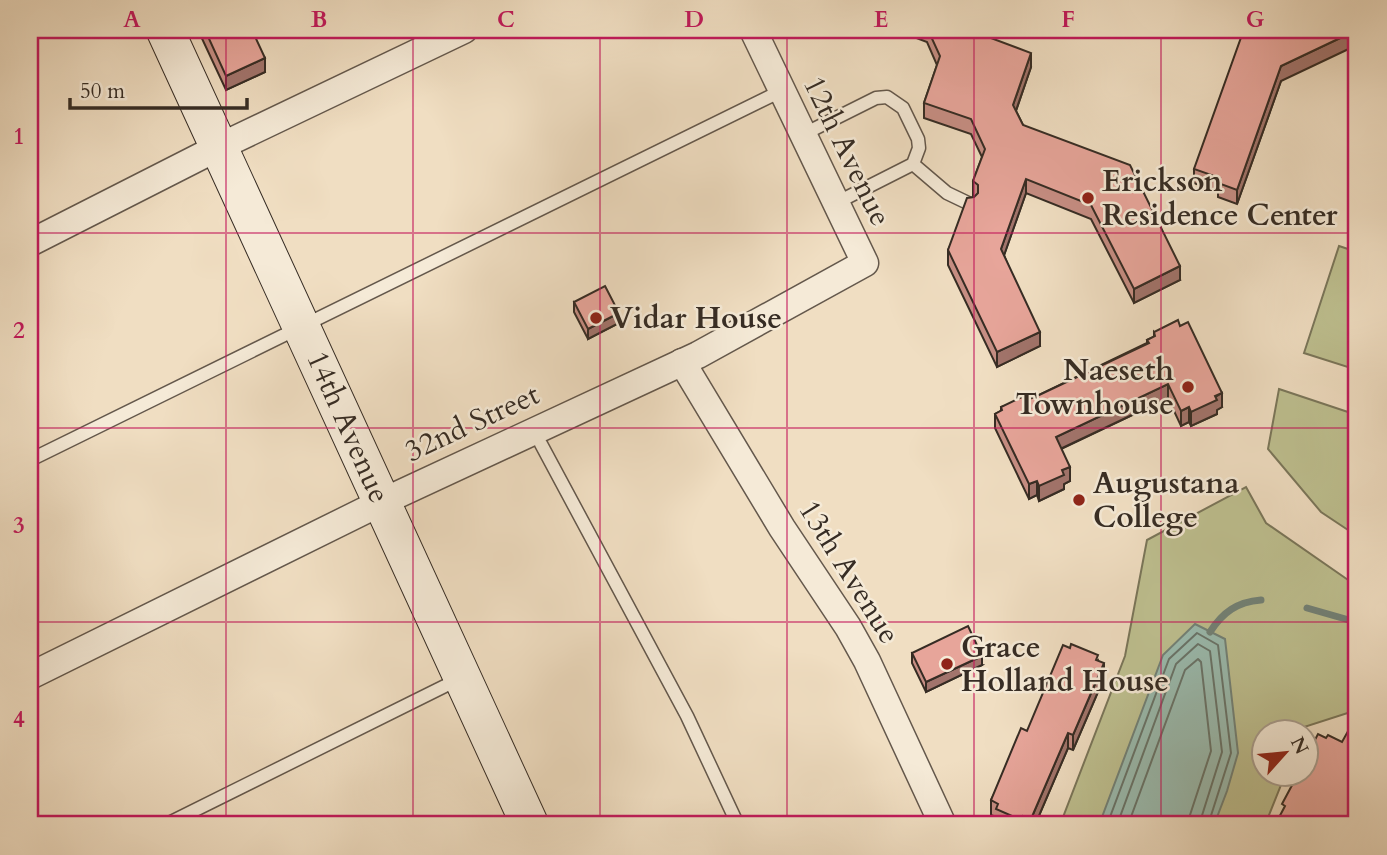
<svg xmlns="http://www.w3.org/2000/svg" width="1387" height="855" font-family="Cardo,serif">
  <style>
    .green { fill: #bec090; stroke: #7a765a; stroke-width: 2 }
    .water { fill: #9abcb0; stroke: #728278; stroke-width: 2 }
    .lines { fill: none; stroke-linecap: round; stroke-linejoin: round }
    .shore { stroke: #68746a; stroke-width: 2 }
    .stream { stroke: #728278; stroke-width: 7 }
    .lane-casing { stroke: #64584c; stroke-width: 15 }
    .street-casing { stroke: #64584c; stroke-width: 29 }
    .secondary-casing { stroke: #362c24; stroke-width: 39 }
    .lane { stroke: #f5ead7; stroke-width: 12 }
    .street { stroke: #f5ead7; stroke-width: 26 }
    .secondary { stroke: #f5ead7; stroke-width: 37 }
    .wall { fill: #c78e84; stroke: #362c24; stroke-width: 2 }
    .shaded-wall { fill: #a2746c; stroke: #362c24; stroke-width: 2 }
    .building { fill: #e7a59a; stroke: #362c24; stroke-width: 2 }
    .grid { fill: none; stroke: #c2185b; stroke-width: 2; stroke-opacity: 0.55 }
    .poi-dot { fill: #8f2418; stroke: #f5ead7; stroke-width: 2.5 }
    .labels { text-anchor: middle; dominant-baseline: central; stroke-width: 5; stroke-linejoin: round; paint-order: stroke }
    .street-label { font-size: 30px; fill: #362c24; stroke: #f5ead7 }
    .poi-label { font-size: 30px; font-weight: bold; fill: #362c24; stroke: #f5ead7; text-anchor: start }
    .neatline { fill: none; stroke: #c2185b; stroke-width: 2.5 }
    .grid-label { font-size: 23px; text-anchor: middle; font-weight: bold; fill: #c2185b }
  </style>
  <rect width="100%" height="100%" fill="#f0dec2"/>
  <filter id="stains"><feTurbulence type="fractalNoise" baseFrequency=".00286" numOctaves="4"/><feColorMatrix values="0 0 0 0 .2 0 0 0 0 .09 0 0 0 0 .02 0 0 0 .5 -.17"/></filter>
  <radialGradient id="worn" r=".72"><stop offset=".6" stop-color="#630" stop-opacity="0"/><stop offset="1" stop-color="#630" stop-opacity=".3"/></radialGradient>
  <g class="green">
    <path d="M1339,246L1357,252V370L1304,353Z"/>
    <path d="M1279,389L1357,415V536L1321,512L1268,449Z"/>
    <path d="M1246,487L1266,523L1351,582L1353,628L1357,634V710L1304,727L1302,732H1264V774L1285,775L1265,825H1060L1125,656L1147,540Z"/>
  </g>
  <path class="water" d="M1195,624L1225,639L1238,753L1227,791L1214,825H1099L1163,655Z"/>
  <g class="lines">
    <g class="shore">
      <path d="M1107,825L1169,659L1197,633L1218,645L1231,753L1208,825"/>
      <path d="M1117,825L1176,664L1198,644L1210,651L1222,752L1199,825"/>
      <path d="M1128,825L1185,670L1198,659L1201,662L1211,751L1190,815L1188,825"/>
    </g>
    <g class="stream">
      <path d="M1307,608L1356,622"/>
      <path d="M1210,632C1223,612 1237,602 1261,600"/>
    </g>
    <defs>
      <g id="lane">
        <path d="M802,135L876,98L887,97L903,108L918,139L919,148L913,164L836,203"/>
        <path d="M913,164L947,193L970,204"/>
        <path d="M541,444L687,716L738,825"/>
        <path d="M30,460L781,91"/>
        <path d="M165,825L459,679"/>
      </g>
      <g id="street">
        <path d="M30,243L219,147L464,30"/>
        <path d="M682,362L782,528L848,627L867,661L943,825"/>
        <path d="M30,676L382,502L698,355L865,263L753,30"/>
      </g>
      <path id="secondary" d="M165,30L530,825"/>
    </defs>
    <use href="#lane" class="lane-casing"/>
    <use href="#street" class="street-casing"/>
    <use href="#secondary" class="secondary-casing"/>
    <use href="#lane" class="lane"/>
    <use href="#street" class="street"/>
    <use href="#secondary" class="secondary"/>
  </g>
  <g class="wall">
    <path d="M198,30H252L265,72L226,90Z"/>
    <path d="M906,30H978L980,34L1031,67L1016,111L1023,125L1180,280L1134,303L1091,219L1026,193L1004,255L1040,346L997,367L948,265V250L974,197L973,196V181L982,157L971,134L924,118V103L937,65L927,42L906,34Z"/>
    <path d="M1281,81L1237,204L1218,197V192L1194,183V169Z"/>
    <path d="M574,302L619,323L588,339L574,312Z"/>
    <path d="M1154,332L1222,407L1217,410V414L1191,426L1189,422L1181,426L1168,398L1061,449L1070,481L1064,484V489L1039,501L1037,495L1029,499L995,428V414L1001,411V407L1037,396L1147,343V340L1154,337Z"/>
    <path d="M912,653L982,665L926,692L912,663Z"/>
    <path d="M1098,660L1104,678L1073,750L1068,748L1035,825H1000L996,824V817L991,815V800L1027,731Z"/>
  </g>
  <g class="shaded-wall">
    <path d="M1357,30V45L1281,81L1237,204V190L1281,66Z"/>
    <path d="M1031,53V67L1013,119V105Z"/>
    <path d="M265,58V72L226,90V76Z"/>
    <path d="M1026,179V193L1001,264V249Z"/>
    <path d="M1180,266V280L1134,303V289Z"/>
    <path d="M619,313V323L588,339V329Z"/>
    <path d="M1040,332V346L997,367V352Z"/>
    <path d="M1168,384V398L1056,451V437Z"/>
    <path d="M1222,393V407L1217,410V414L1191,426V412Z"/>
    <path d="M1189,407V422L1181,426V411Z"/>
    <path d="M1070,467V481L1064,484V489L1039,501V486L1062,470Z"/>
    <path d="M1037,481V495L1029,499V484Z"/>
    <path d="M982,656V665L926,692V682Z"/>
    <path d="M1104,663V678L1073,750V735Z"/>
    <path d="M1068,733V748L1035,825H1031V819Z"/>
  </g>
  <g class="building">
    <path d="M205,30H252L265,58L226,76Z"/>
    <path d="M928,30H978L980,34L1031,53L1013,105L1023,125L1130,165L1180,266L1134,289L1091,205L1026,179L1001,249L1040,332L997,352L948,250L967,198L974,197L978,193V185L973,181L985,149L971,119L924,103L940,56Z"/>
    <path d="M1247,30H1357L1281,66L1237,190L1218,183L1220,178L1194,169L1243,32Z"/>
    <path d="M605,286L619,313L588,329L574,302Z"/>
    <path d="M1178,320L1180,326L1188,322L1222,393L1215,396L1217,400L1191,412L1189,407L1181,411L1168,384L1056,437L1070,467L1062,470L1064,475L1039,486L1037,481L1029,484L995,414L1002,410L1001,407L1026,395L1029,399L1037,396L1149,343L1147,340L1155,336L1154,332Z"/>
    <path d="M968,626L982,656L926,682L912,653Z"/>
    <path d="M1071,644L1098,655L1096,660L1104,663L1073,735L1068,733L1031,819L1023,816L1021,820L996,809L998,804L991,800L1021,728L1027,731L1063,645L1070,648Z"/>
    <path d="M1357,715V825H1275L1285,806L1282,804L1298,774H1306V757L1318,734L1326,738L1328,735L1342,742Z"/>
  </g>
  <path class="grid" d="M226,30V825M413,30V825M600,30V825M787,30V825M974,30V825M1161,30V825M30,233H1357M30,428H1357M30,622H1357"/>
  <g class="poi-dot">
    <circle cx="1088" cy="198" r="7"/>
    <circle cx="596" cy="318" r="7"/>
    <circle cx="1188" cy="387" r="7"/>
    <circle cx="1079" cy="500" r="7"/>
    <circle cx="947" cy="664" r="7"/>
  </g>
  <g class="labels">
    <g class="street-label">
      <text transform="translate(847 151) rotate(64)">12th Avenue</text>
      <text transform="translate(472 423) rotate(-25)">32nd Street</text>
      <text transform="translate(348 427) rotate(66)">14th Avenue</text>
      <text transform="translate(849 572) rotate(58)">13th Avenue</text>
    </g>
    <g class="poi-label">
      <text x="1102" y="181">Erickson<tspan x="1102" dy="34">Residence Center</tspan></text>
      <text x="610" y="318">Vidar House</text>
      <text x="1174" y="370" text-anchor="end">Naeseth<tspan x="1174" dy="34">Townhouse</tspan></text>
      <text x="1093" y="483">Augustana<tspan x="1093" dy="34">College</tspan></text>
      <text x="961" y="647">Grace<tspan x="961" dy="34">Holland House</tspan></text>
    </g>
  </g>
  <rect width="1387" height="855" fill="none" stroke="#f0dec2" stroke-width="77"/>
  <g transform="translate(1285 753) rotate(63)"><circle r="33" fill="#f5ead7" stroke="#a99e8f" stroke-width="2"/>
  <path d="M0-5L12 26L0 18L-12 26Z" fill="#8f2418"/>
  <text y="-10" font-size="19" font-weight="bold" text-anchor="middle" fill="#362c24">N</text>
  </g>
  <path d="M70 98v10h177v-10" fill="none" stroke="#362c24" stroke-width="3.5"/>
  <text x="80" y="98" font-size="21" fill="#362c24" stroke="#f5ead7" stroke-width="5" paint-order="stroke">50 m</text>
  <rect x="38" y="38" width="1310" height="778" class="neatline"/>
  <g class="grid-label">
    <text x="132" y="27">A</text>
    <text x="319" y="27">B</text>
    <text x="506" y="27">C</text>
    <text x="694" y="27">D</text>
    <text x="881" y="27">E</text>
    <text x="1068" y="27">F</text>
    <text x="1255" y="27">G</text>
    <text x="19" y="144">1</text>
    <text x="19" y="338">2</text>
    <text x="19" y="533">3</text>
    <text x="19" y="727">4</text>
  </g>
  <rect width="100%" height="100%" filter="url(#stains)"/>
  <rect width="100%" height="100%" fill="url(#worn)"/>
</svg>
